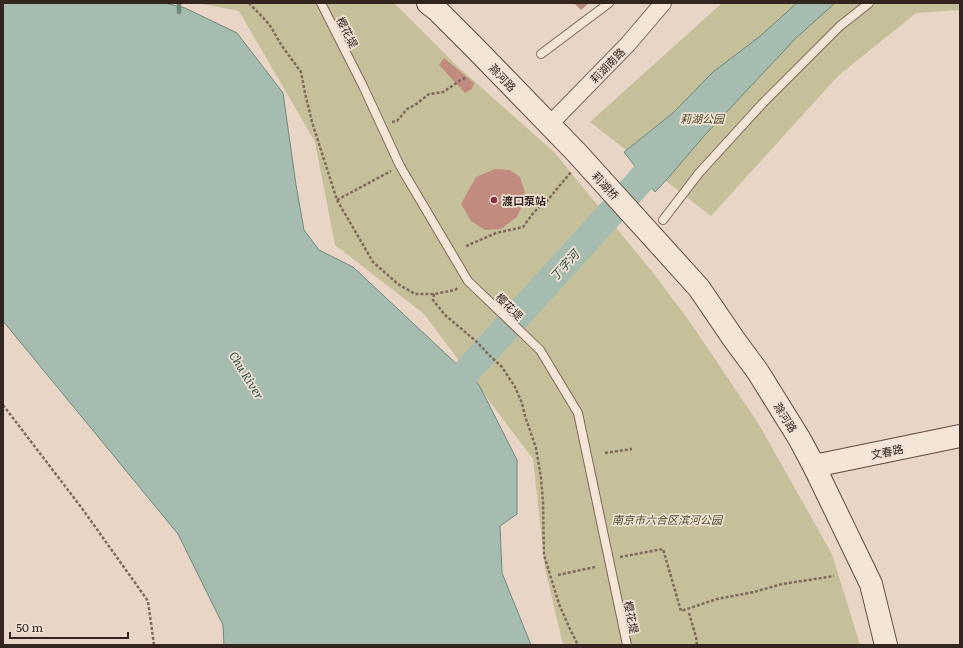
<svg xmlns="http://www.w3.org/2000/svg" width="963" height="648" font-family="Literata,'Noto Sans SC',serif">
  <style>
    .green { fill: #c5c09a }
    .water { fill: #a6bcb0; stroke: #6e897c }
    .lines { fill: none; stroke-linecap: round; stroke-linejoin: round }
    .stream { stroke: #6e897c; stroke-width: 4.5 }
    .river { stroke: #a6bcb0; stroke-width: 28 }
    .building { fill: #c28b7f }
    .lane-casing { stroke: #81685d; stroke-width: 10 }
    .street-casing { stroke: #81685d; stroke-width: 18 }
    .secondary-casing { stroke: #634940; stroke-width: 24 }
    .path { stroke: #81685d; stroke-width: 2.5; stroke-dasharray: 3 2; stroke-linecap: butt }
    .lane { stroke: #f4e5d7; stroke-width: 8 }
    .street { stroke: #f4e5d7; stroke-width: 16 }
    .secondary { stroke: #f4e5d7; stroke-width: 22 }
    .poi-dot { fill: #89344a; stroke: #f1e1d4; stroke-width: 1.5 }
    .labels { text-anchor: middle; dominant-baseline: central; stroke-width: 3.5; stroke-linejoin: round; paint-order: stroke }
    .street-label { font-size: 11px; fill: #33241f; stroke: #f1e1d4 }
    .park-label { font-size: 11px; font-style: italic; fill: #4d4d28; stroke: #f1e1d4 }
    .poi-label { font-size: 11px; font-weight: bold; fill: #33241f; stroke: #f1e1d4; text-anchor: start }
    .water-label { font-size: 12px; font-style: italic; fill: #305147; stroke: #f1e1d4 }
  </style>
  <rect width="100%" height="100%" fill="#e9d5c5"/>
  <g class="green">
    <path d="M198,3H394L456,65L554,152L654,274L690,322L758,423L832,554L860,645H563L545,568L533,459L424,314L335,245L315,142L239,11Z"/>
    <path d="M722,3H960V10L916,13L838,76L711,216L590,122Z"/>
  </g>
  <g class="water">
    <path d="M3,3H165L185,8L237,33L283,93L296,185L304,230L319,250L353,267L479,385L517,460V514L500,526L502,573L531,645H224L223,625L178,534L3,321Z"/>
    <path d="M797,3H835L796,38L704,136L669,177L655,192L624,152L673,113L713,72L759,37Z"/>
  </g>
  <g class="lines">
    <path class="stream" d="M179,3V12"/>
    <path class="river" d="M440,401L669,149"/>
  </g>
  <g class="building">
    <path d="M574,3H589L581,10Z"/>
    <path d="M444,58L474,83L472,89L465,93L439,65Z"/>
    <path d="M495,169L510,170L520,177L526,196L517,217L501,229L485,230L471,221L461,204L476,177Z"/>
  </g>
  <g class="lines">
    <defs>
      <g id="lane">
        <path d="M321,3L363,86L400,166L468,281L540,350L578,413L627,645"/>
        <path d="M541,54L609,3"/>
        <path d="M663,220L699,173L762,104L840,26L869,3"/>
      </g>
      <path id="street" d="M549,125L628,44L663,3"/>
      <g id="secondary">
        <path d="M428,3L437,10L473,46L576,152L699,288L733,338L758,372L799,438L814,466L871,584L886,645"/>
        <path d="M814,466L960,436"/>
      </g>
    </defs>
    <use href="#lane" class="lane-casing"/>
    <use href="#street" class="street-casing"/>
    <use href="#secondary" class="secondary-casing"/>
    <g class="path">
      <path d="M249,3L269,24L282,46L301,72L305,93L312,122L337,200L373,262L398,284L415,294H434L455,290L459,287"/>
      <path d="M392,122L397,121L407,109L415,105L429,94L443,92L461,80L467,77"/>
      <path d="M337,200L391,171"/>
      <path d="M466,246L496,233L523,227L534,212L546,202L571,172"/>
      <path d="M434,294L433,300L445,315L477,342L490,356L502,367L515,387L522,403L525,416L536,448L541,478L543,502L544,555L559,604L569,627L578,645"/>
      <path d="M3,405L81,507L148,601L154,645"/>
      <path d="M605,453L632,449"/>
      <path d="M620,557L663,549L681,611L717,599L754,592L782,584L834,576"/>
      <path d="M558,575L595,567"/>
      <path d="M689,613L696,637L697,645"/>
    </g>
    <use href="#lane" class="lane"/>
    <use href="#street" class="street"/>
    <use href="#secondary" class="secondary"/>
  </g>
  <circle class="poi-dot" cx="494" cy="200" r="4"/>
  <g class="labels">
    <g class="street-label">
      <text transform="translate(348 32) rotate(63)">樱花堤</text>
      <text transform="translate(607 65) rotate(-46)">莉湖南路</text>
      <text transform="translate(503 77) rotate(46)">滁河路</text>
      <text transform="translate(606 185) rotate(47)">莉湖桥</text>
      <text transform="translate(510 306) rotate(44)">樱花堤</text>
      <text transform="translate(786 417) rotate(58)">滁河路</text>
      <text transform="translate(887 451) rotate(-11)">文春路</text>
      <text transform="translate(632 617) rotate(78)">樱花堤</text>
    </g>
    <g class="park-label">
      <text x="702" y="118">莉湖公园</text>
      <text x="667" y="519">南京市六合区滨河公园</text>
    </g>
    <g class="poi-label">
      <text x="502" y="200">渡口泵站</text>
    </g>
    <g class="water-label">
      <text transform="translate(564 265) rotate(-48)">丁字河</text>
      <text transform="translate(247 375) rotate(58)">Chu River</text>
    </g>
  </g>
  <rect width="963" height="648" fill="none" stroke="#33241f" stroke-width="8"/>
  <path d="M10 632v6h118v-6" fill="none" stroke="#33241f" stroke-width="2"/>
  <text x="16" y="632" font-size="12" fill="#33241f" stroke="#f1e1d4" stroke-width="3" paint-order="stroke">50 m</text>
</svg>
